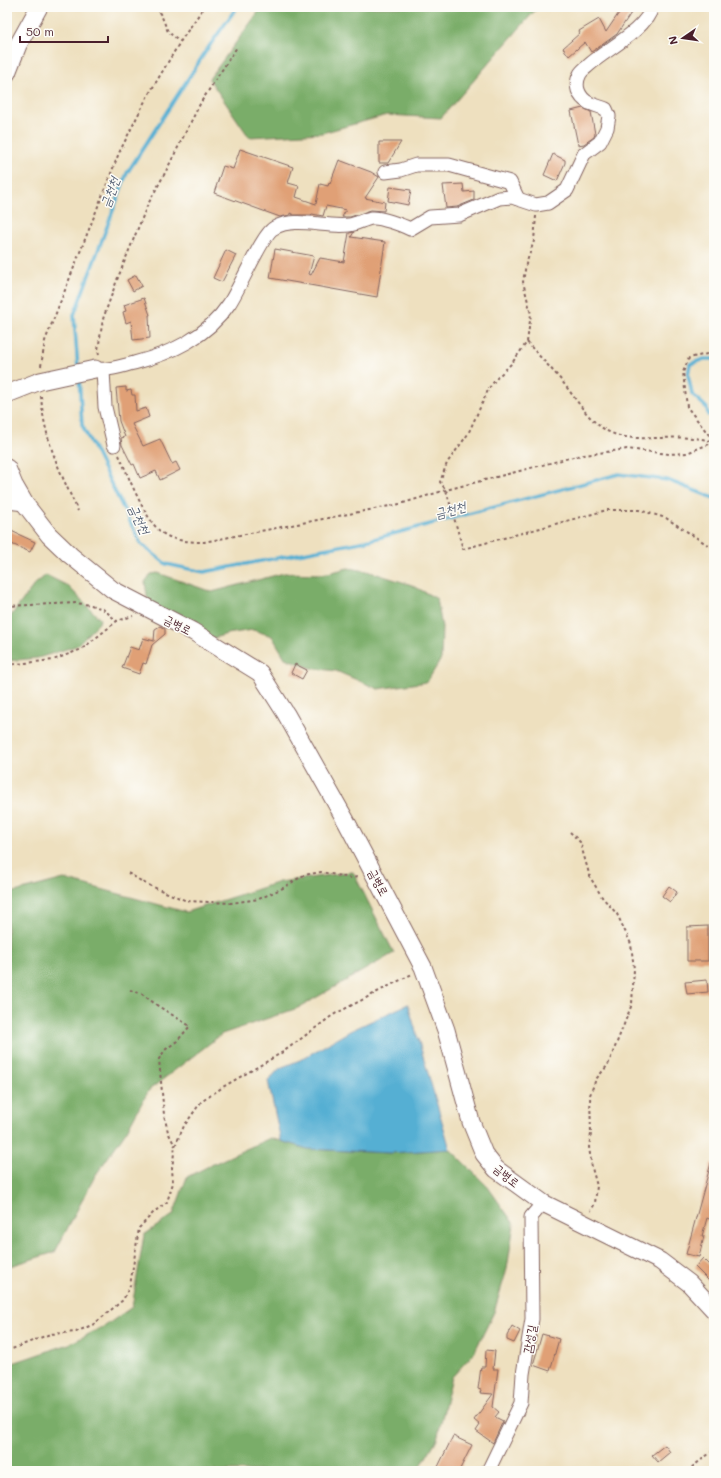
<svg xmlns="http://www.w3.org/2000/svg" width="721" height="1478" font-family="Mali,'Poor Story',sans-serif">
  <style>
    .forest { fill: #7aad69; stroke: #62664a }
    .water { fill: #55afd3; stroke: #50677f }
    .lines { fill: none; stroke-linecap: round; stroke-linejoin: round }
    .stream { stroke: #55afd3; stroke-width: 3.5 }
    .building { fill: #e0a076 }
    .minor-casing { stroke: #83635f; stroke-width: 15 }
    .tertiary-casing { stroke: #83635f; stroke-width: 19 }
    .path { stroke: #83635f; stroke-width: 2; stroke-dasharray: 3 3; stroke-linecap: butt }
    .minor { stroke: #fff; stroke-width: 13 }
    .tertiary { stroke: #fff; stroke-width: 17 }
    .labels { text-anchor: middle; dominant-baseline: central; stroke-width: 3; stroke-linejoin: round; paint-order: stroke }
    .street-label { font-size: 12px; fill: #4a1f2b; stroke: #fdfcf7 }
    .water-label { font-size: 13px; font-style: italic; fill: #4e596e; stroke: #fdfcf7 }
  </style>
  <rect width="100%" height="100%" fill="#fdfcf7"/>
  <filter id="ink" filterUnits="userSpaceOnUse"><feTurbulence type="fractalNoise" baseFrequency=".025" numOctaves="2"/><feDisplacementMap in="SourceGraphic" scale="8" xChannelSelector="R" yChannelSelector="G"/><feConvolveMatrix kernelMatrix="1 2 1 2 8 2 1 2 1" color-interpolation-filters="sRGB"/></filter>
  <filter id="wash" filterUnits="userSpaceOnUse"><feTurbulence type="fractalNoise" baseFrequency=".012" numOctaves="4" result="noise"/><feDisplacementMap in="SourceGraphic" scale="16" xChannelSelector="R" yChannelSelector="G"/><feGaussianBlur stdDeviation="0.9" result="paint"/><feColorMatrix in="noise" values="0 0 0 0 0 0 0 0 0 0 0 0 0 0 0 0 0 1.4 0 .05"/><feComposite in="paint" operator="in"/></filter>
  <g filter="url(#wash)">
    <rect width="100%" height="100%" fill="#eee0bf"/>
    <g class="forest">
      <path d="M262,7H538L441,118L387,115L322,133L249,137L209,79Z"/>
      <path d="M348,568L367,571L412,585L437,599L442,627L441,659L427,682L378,689L336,671L311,668L285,658L272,636L253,630L227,634L214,638L148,603L145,582L151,574L158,573L212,592L284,573L324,574Z"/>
      <path d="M46,575L68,586L100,619L99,623L76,646L38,658L7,661V621L34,585Z"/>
      <path d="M353,872L394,953L298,1008L222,1034L149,1090L127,1130L95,1176L55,1252L7,1267V894L64,879L186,912L279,882Z"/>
      <path d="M270,1138L308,1149L390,1153L450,1149L488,1187L514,1224L507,1269L494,1312L474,1353L452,1377L437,1439L418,1471H7V1365L69,1344L105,1326L132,1307L144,1235L173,1215L187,1177L209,1166Z"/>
    </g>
    <path class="water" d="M408,1004L450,1149L390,1153L308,1149L281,1141L268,1081L280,1068L300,1060L350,1031Z"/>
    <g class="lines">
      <g class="stream">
        <path d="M78,369L74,315L127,173L208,48L237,7"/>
        <path d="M79,377L82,425L141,544L166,564L204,572L366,541L619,474L667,480L714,498"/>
        <path d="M708,415L707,408L692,394L688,375L690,364L704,359H714"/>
      </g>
    </g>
    <g id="blocks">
      <g class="building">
        <path d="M623,7H635L617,34L599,47L591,52L585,42L569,56L563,48L580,33L579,31L599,19L606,32Z"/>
        <path d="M583,108L591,112L595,134L594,137L584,144L578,145L571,111Z"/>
        <path d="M379,142H401L388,163H379Z"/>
        <path d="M240,149L293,167L288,183L299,186L296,197L316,204L320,184L328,186L329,183L330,184L339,160L371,172L379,177L365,198L385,202L384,211L371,210L350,217H342L346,210L326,206L323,216L312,214L311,215H294L290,213V215L280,217L214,193L223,166L233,169Z"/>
        <path d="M553,154L565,160V163L557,181L544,175Z"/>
        <path d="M463,184L464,192L474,191V200L457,207L446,208L443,185Z"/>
        <path d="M390,187L411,190L408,205L388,201Z"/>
        <path d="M354,232L351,237L385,242L377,297L270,278L275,249L314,256L309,274L311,275L320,258L344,262L349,233Z"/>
        <path d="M226,250L236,255L222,282L213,278Z"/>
        <path d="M136,275L142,286L133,291L127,280Z"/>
        <path d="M144,298L150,315H149L150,338L133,340L131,321L126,323L123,312L126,311L124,305Z"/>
        <path d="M126,387V391L131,390L132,395H135L136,411L146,408L149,417L132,424L143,446L160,439L172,464L176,462L180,470L160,480L156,471L140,478L134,464L132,465L122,445L121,438L125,437L119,421L116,388Z"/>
        <path d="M7,529L35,542L30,552L7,542Z"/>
        <path d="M160,626L165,629V634L152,645L146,664L143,663L139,674L122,668L130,647L139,650L143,638L154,641L155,629Z"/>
        <path d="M295,664L307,670L302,679L291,673Z"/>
        <path d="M669,886L677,892L670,902L662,896Z"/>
        <path d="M708,926V961H687V927Z"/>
        <path d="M707,980L708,992L687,994L685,982Z"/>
        <path d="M711,1163L714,1164V1221L707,1218L702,1236H704L699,1257L686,1254Z"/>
        <path d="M703,1258L714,1269V1286L695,1267Z"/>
        <path d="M512,1326L520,1331L514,1343L507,1340V1336Z"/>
        <path d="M542,1334L559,1339L550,1371L533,1365Z"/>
        <path d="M486,1350L495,1351L493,1369H498L493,1407L499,1412L495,1417L503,1421L493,1443L476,1431L480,1425L474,1420L493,1394L480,1393L481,1390L478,1389L481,1367H485Z"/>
        <path d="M453,1436L472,1445L459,1471H436Z"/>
        <path d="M665,1445L670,1452L658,1462L652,1455Z"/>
      </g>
    </g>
  </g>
  <g filter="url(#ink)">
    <use href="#blocks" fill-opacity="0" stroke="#83635f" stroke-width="1"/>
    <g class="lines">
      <defs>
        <g id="minor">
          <path d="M385,172L401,170L416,165H449L510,182L518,199"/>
          <path d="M95,369C108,371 121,366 134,363C172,353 207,337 229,304C239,290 263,233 274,228C295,216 325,228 349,225C357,224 364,219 372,218C380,217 402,225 410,229L430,217L459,215L499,198L512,197L536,205L548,203L567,190L584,154L600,142L607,128L609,116L606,109C601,107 594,105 589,103C578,97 574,85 580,74C582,70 586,68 589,65C605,50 646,30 652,7"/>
          <path d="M103,370L105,407L114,445"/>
          <path d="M7,502L25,504"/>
          <path d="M488,1471L521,1403L523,1374L532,1319L531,1217L543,1203"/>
        </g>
        <g id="tertiary">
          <path d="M7,73L18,45L39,7"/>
          <path d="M7,394L40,381L95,369"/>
          <path d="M7,468L14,485L25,504L49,535L70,555L113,590L192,631L260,673L286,714L346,821L423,967L446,1030L471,1122L484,1154L496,1169L543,1203L660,1261L689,1283L714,1310"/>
        </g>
      </defs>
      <use href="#minor" class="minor-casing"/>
      <use href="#tertiary" class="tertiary-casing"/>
      <g class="path">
        <path d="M156,7L162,17L168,32L180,41"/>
        <path d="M536,216L534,241L526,264L523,282L531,314L527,342L512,363L497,378L489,388L468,434L447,463L440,482L446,490L463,549L607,510H639L666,518L714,549"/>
        <path d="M527,342C538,355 550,367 561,380C580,403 594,433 626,437C655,441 686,433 714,442"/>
        <path d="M99,355L98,350L103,319L117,280L147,206L165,173L201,102L237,47"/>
        <path d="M41,366L45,341L119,153L146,99L180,42L204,7"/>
        <path d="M41,396C44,440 60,472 78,511"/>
        <path d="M713,440L687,407L683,372L689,358L707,354L714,355"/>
        <path d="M119,455C128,475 144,518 160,531C170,541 190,542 204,542L400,504L446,490L577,456L627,449L669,454L687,453L714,442"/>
        <path d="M7,606L76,603L91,605L103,609L117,621"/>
        <path d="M7,665L53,660L82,649L117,621L133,616"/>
        <path d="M570,832L580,842L590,877L602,897L617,914L631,944L634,969L632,1004L608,1065L596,1079L590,1095L591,1134L589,1147L592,1168L597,1186L595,1203L591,1211"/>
        <path d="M128,873L146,884L187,901L231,903L259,899L283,888L304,875L321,872L350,878L360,877"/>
        <path d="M130,990L142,994L158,1006L190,1026L177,1041L165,1050L159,1059L164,1115L168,1132L175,1146"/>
        <path d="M7,1351L50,1334L76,1332L94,1324L123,1300L130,1286L139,1228L154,1212L167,1202L173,1183L172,1168L175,1146L184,1126L201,1102L223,1087L283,1052L333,1015L412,974"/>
        <path d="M687,1471L714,1450"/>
      </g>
      <use href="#minor" class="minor"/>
      <use href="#tertiary" class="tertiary"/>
    </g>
  </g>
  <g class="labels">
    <g class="street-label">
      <text transform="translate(178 624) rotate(27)">금병로</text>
      <text transform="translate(379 882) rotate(62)">금병로</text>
      <text transform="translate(507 1175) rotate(39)">금병로</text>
      <text transform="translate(529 1339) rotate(-80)">감성길</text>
    </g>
    <g class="water-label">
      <text transform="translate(109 192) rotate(-70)">금천천</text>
      <text transform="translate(450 509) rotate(-15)">금천천</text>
      <text transform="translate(140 519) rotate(64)">금천천</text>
    </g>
  </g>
  <rect width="721" height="1478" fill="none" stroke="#fdfcf7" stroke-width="24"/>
  <g transform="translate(683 38) rotate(257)" stroke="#fdfcf7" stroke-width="3" paint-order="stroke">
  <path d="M0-3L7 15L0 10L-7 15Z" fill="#4a1f2b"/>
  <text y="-6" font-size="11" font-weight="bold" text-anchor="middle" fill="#4a1f2b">N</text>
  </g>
  <path d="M20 36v6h88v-6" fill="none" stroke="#4a1f2b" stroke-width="2"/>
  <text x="26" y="36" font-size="12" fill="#4a1f2b" stroke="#fdfcf7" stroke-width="3" paint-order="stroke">50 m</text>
</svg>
